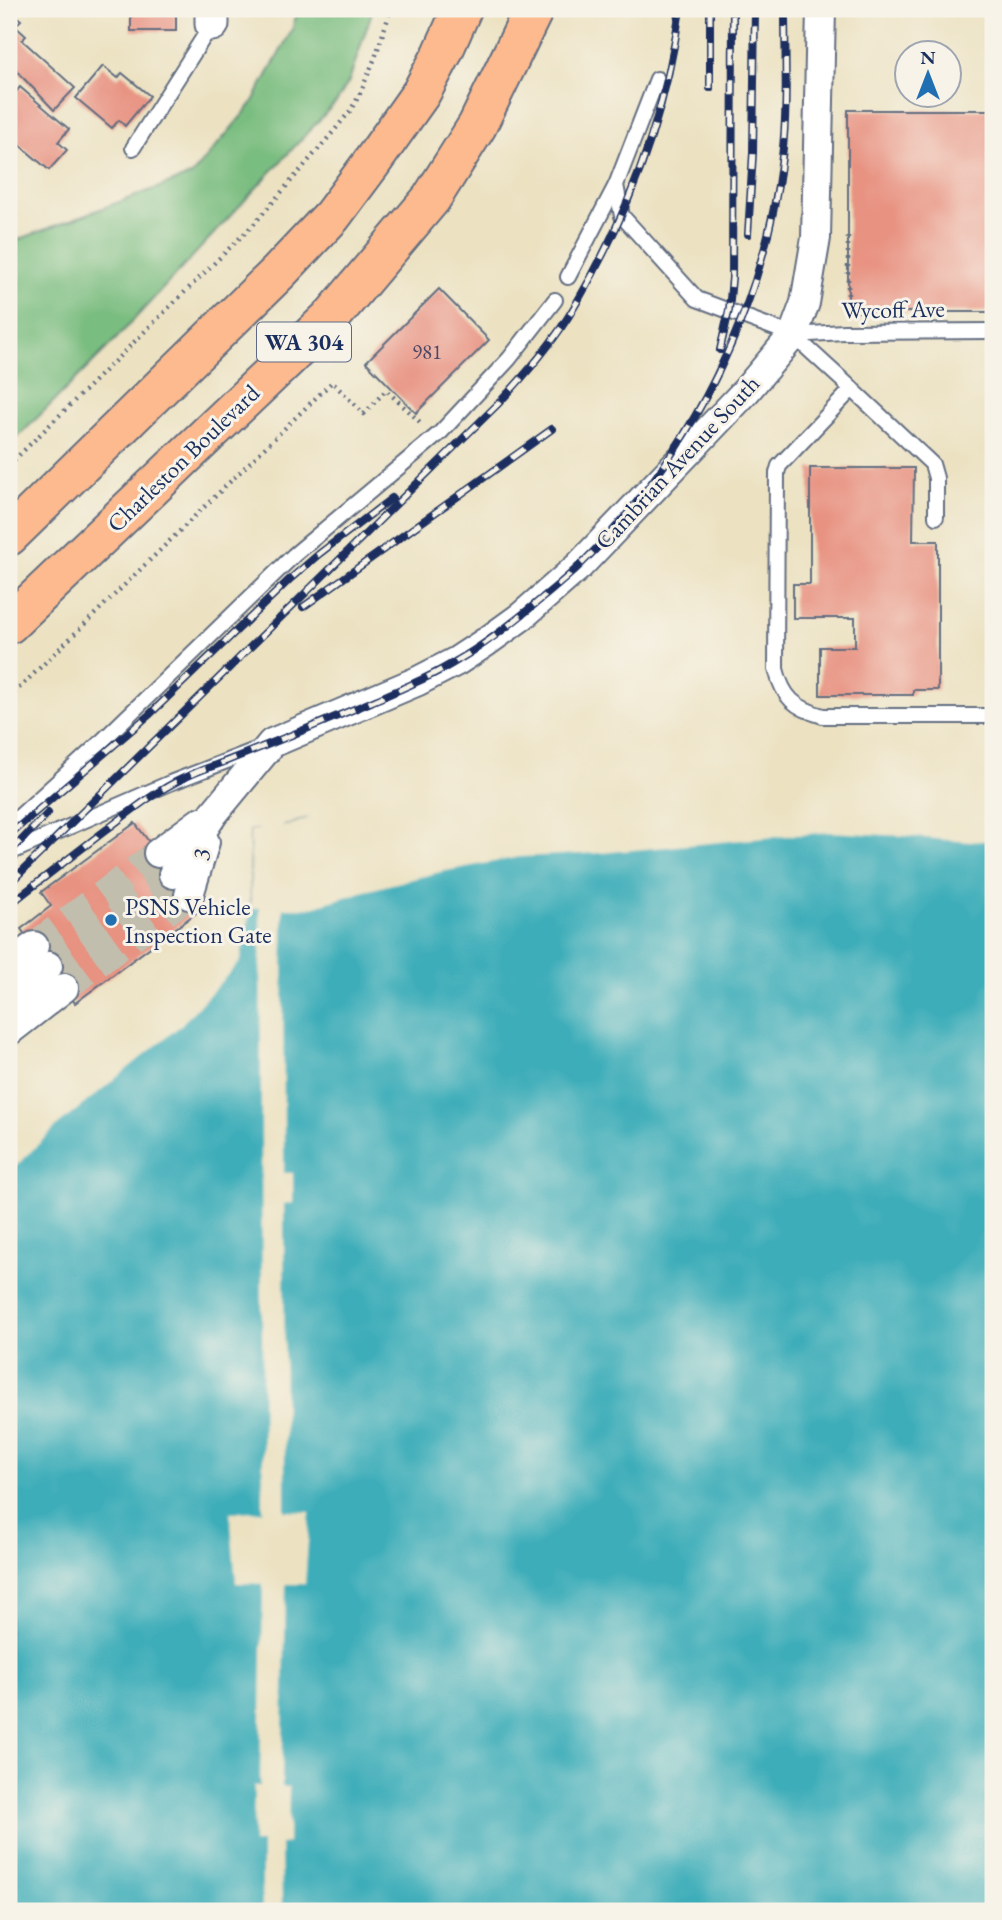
<svg xmlns="http://www.w3.org/2000/svg" width="1002" height="1920" font-family="'EB Garamond',serif">
  <style>
    .forest { fill: #7abd80; stroke: #4a766f; stroke-width: 2 }
    .water { fill: #3dadb9; stroke: #2c6e8c; stroke-width: 2 }
    .pier { fill: #ece2c2 }
    .building { fill: #e89281 }
    .lines { fill: none; stroke-linecap: round; stroke-linejoin: round }
    .minor-tunnel { stroke: #c2beae; stroke-width: 28; stroke-dasharray: 28 14; stroke-linecap: butt }
    .service-casing { stroke: #646e81; stroke-width: 18 }
    .minor-casing { stroke: #646e81; stroke-width: 32 }
    .tertiary-casing { stroke: #646e81; stroke-width: 37 }
    .trunk-casing { stroke: #646e81; stroke-width: 42 }
    .path { stroke: #646e81; stroke-width: 4.5; stroke-dasharray: 2 5; stroke-linecap: butt }
    .service { stroke: #fff; stroke-width: 14 }
    .minor { stroke: #fff; stroke-width: 28 }
    .tertiary { stroke: #fff; stroke-width: 33 }
    .trunk { stroke: #fcba8e; stroke-width: 38 }
    .rail-casing { stroke: #1b2f5e; stroke-width: 8 }
    .rail { stroke: #f7f3e8; stroke-width: 5; stroke-dasharray: 16; stroke-linecap: butt }
    .poi-dot { fill: #1f6fb2; stroke: #f7f3e8; stroke-width: 2.5 }
    .labels { text-anchor: middle; dominant-baseline: central; stroke-width: 6; stroke-linejoin: round; paint-order: stroke }
    .number-label { font-size: 21px; fill: #4e4867 }
    .shield { fill: #f7f3e8; stroke: #5d6a87; stroke-width: 2 }
    .shield-label { font-size: 23px; font-weight: bold; fill: #1b2f5e }
    .street-label { font-size: 24px; fill: #1b2f5e; stroke: #f7f3e8 }
    .poi-label { font-size: 24px; fill: #1b2f5e; stroke: #f7f3e8; text-anchor: start }
  </style>
  <rect width="100%" height="100%" fill="#f7f3e8"/>
  <filter id="ink" filterUnits="userSpaceOnUse"><feTurbulence type="fractalNoise" baseFrequency=".0143" numOctaves="2"/><feDisplacementMap in="SourceGraphic" scale="14" xChannelSelector="R" yChannelSelector="G"/><feConvolveMatrix kernelMatrix="1 2 1 2 8 2 1 2 1" color-interpolation-filters="sRGB"/></filter>
  <filter id="wash" filterUnits="userSpaceOnUse"><feTurbulence type="fractalNoise" baseFrequency=".00686" numOctaves="4" result="noise"/><feDisplacementMap in="SourceGraphic" scale="28" xChannelSelector="R" yChannelSelector="G"/><feGaussianBlur stdDeviation="1.57" result="paint"/><feColorMatrix in="noise" values="0 0 0 0 0 0 0 0 0 0 0 0 0 0 0 0 0 1.4 0 .05"/><feComposite in="paint" operator="in"/></filter>
  <g filter="url(#wash)">
    <rect width="100%" height="100%" fill="#ece2c2"/>
    <path class="forest" d="M298,9H373L349,81L337,101L115,340L9,446V243L192,175L251,105L292,30Z"/>
    <path class="water" d="M993,780V1911H9V1105L226,955L238,938L251,908L250,831L290,825L305,819Z"/>
    <path class="pier" d="M474,777H993V840L970,842L903,836L830,832L600,853L520,857L440,872L365,891L309,908H283L284,1173H293V1203L284,1204L285,1511L310,1512L305,1584H286L282,1787H289L288,1843L281,1844L282,1911H262V1843H253L254,1786H260L263,1584L236,1583L230,1512L263,1511L260,908L251,909L240,962L220,983L180,1026L57,1126L9,1173V1100L223,953L235,936L251,908L250,831L259,829L260,826L283,823V826L290,825L330,809Z"/>
    <g id="blocks">
      <g class="building">
        <path d="M136,9H176V31H131V10Z"/>
        <path d="M9,10L21,20L15,26L26,36L22,40L75,88L54,110L9,63Z"/>
        <path d="M103,66L118,78L122,73L150,96L125,126L119,120L112,128L76,98Z"/>
        <path d="M20,87L69,129L58,142L67,150L49,170L9,136L12,131L9,129V100Z"/>
        <rect x="848" y="110" width="145" height="202"/>
        <path d="M439,289L489,340L416,413L366,362Z"/>
        <path d="M810,468H914L913,541H938V690H913V695H820V647H855V618H793V584H810Z"/>
        <path d="M135,823L200,910L75,1003L21,929L51,906L41,892Z"/>
      </g>
    </g>
  </g>
  <g filter="url(#ink)">
    <use href="#blocks" fill-opacity="0" stroke="#646e81" stroke-width="2"/>
    <g class="lines">
      <g class="minor-tunnel">
        <path d="M34,946L158,853"/>
        <path d="M48,966L173,874"/>
        <path d="M64,988L189,895"/>
      </g>
      <defs>
        <g id="service">
          <path d="M657,79L616,185L622,216L697,299L793,335L852,389L779,466L777,473L776,669C783,698 795,708 823,716H993"/>
          <path d="M133,148L212,24"/>
          <path d="M568,277L616,185"/>
          <path d="M793,335L844,332L993,331"/>
          <path d="M852,389L932,464L936,478V517"/>
          <path d="M9,826L100,743L294,555L441,432L509,359L555,300"/>
          <path d="M9,853L170,783L263,747"/>
        </g>
        <g id="minor">
          <path d="M158,853L200,822"/>
          <path d="M173,874L214,813L272,743L418,681L457,661L486,642L522,616L579,566L746,391L793,335L805,303L816,238L821,9"/>
          <path d="M189,895L205,842"/>
          <path d="M9,964L34,946"/>
          <path d="M9,997L48,966"/>
          <path d="M9,1031L64,988"/>
        </g>
        <path id="tertiary" d="M212,9V24"/>
        <g id="trunk">
          <path d="M9,536L279,272L332,216L370,165L421,93L442,54L462,9"/>
          <path d="M9,624L333,315L431,199L477,126L534,9"/>
        </g>
      </defs>
      <use href="#service" class="service-casing"/>
      <use href="#minor" class="minor-casing"/>
      <use href="#tertiary" class="tertiary-casing"/>
      <use href="#trunk" class="trunk-casing"/>
      <g class="path">
        <path d="M848,237V296"/>
        <path d="M9,465L254,224L334,131L350,111L359,96L375,58L391,9"/>
        <path d="M9,698L332,382L364,414L386,390L421,423"/>
      </g>
      <use href="#service" class="service"/>
      <use href="#minor" class="minor"/>
      <use href="#tertiary" class="tertiary"/>
      <use href="#trunk" class="trunk"/>
      <defs>
        <g id="rail">
          <path d="M710,88V9"/>
          <path d="M748,234L753,153L755,9"/>
          <path d="M720,350L729,310L732,278L733,9"/>
          <path d="M303,607L552,429"/>
          <path d="M9,835L149,715L289,580L319,554L392,498"/>
          <path d="M9,853L48,813"/>
          <path d="M9,884L497,405C526,374 555,341 576,304C629,214 666,113 680,9"/>
          <path d="M9,905C41,880 73,855 106,830C131,811 157,790 186,777C201,769 218,765 234,758C280,740 326,721 371,702C401,689 431,677 458,660C488,643 515,621 541,599C554,588 568,577 580,565C690,458 764,309 782,157C788,108 785,58 785,9"/>
        </g>
      </defs>
      <use href="#rail" class="rail-casing"/>
      <use href="#rail" class="rail"/>
    </g>
  </g>
  <circle class="poi-dot" cx="111" cy="920" r="7"/>
  <g class="labels">
    <g class="number-label">
      <text x="427" y="351">981</text>
    </g>
    <rect class="shield" x="257" y="322.5" width="94" height="39" rx="5"/>
    <g class="shield-label">
      <text x="304" y="342">WA 304</text>
    </g>
    <g class="street-label">
      <text transform="translate(893 309) rotate(-1)">Wycoff Ave</text>
      <text transform="translate(183 458) rotate(-44)">Charleston Boulevard</text>
      <text transform="translate(677 462) rotate(-47)">Cambrian Avenue South</text>
      <text transform="translate(201 854) rotate(-73)">3</text>
    </g>
    <g class="poi-label">
      <text x="125" y="906">PSNS Vehicle<tspan x="125" dy="28">Inspection Gate</tspan></text>
    </g>
  </g>
  <rect width="1002" height="1920" fill="none" stroke="#f7f3e8" stroke-width="35"/>
  <g transform="translate(928 74)"><circle r="33" fill="#f7f3e8" stroke="#9fa5b1" stroke-width="2"/>
  <path d="M0-5L12 26L0 18L-12 26Z" fill="#1f6fb2"/>
  <text y="-10" font-size="19" font-weight="bold" text-anchor="middle" fill="#1b2f5e">N</text>
  </g>
</svg>
